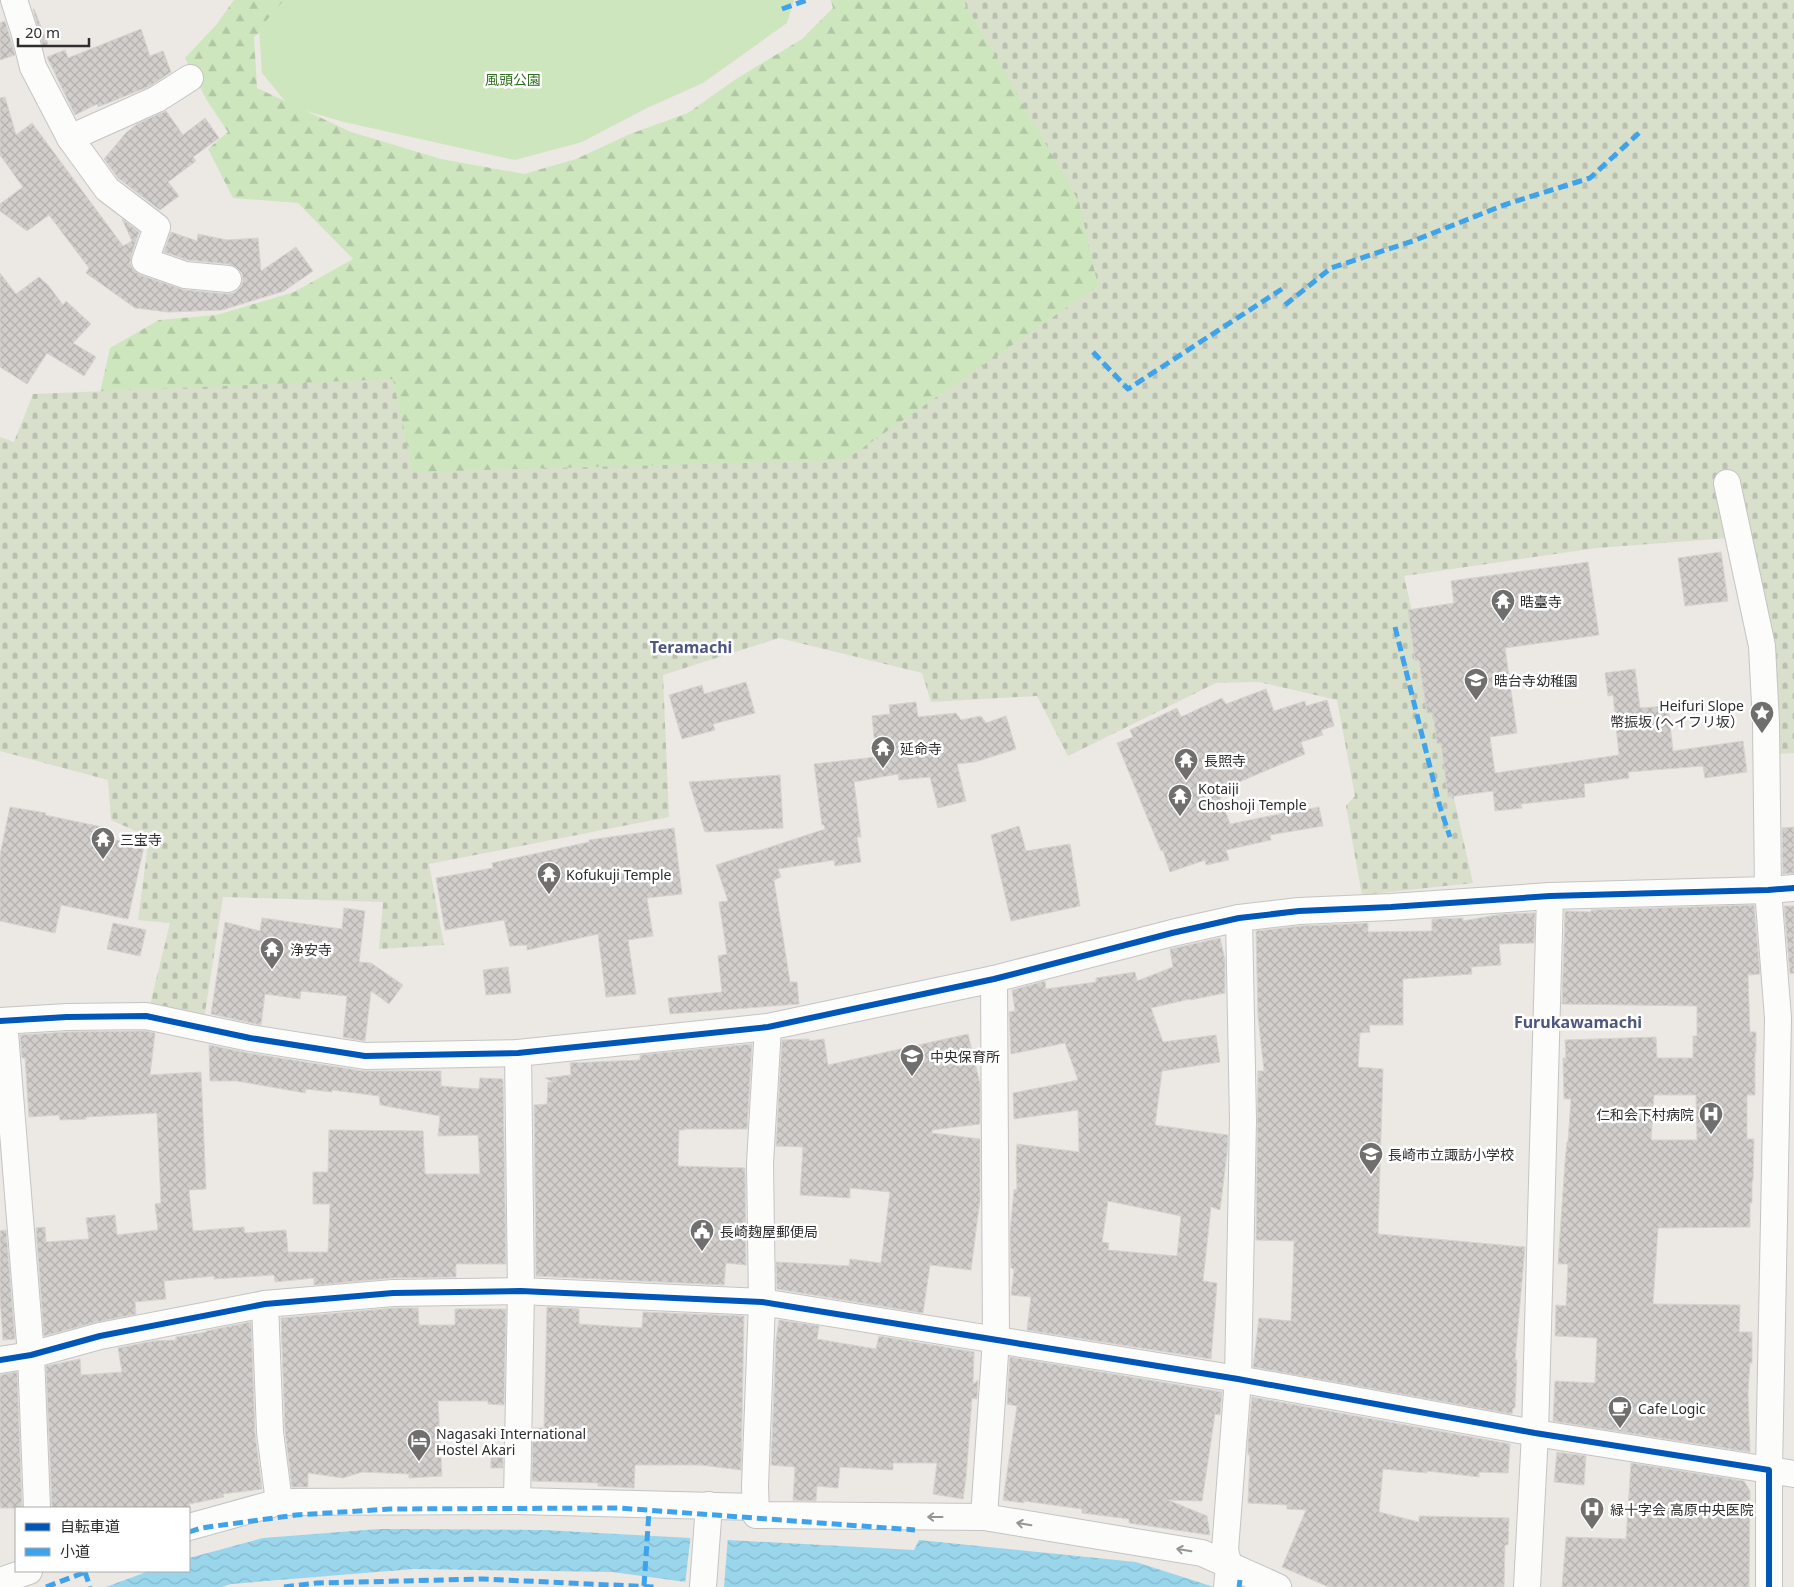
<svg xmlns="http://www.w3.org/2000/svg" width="1794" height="1587" font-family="'Noto Sans','Noto Sans JP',sans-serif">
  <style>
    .forest { fill: url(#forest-firs) }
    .cemetery { fill: url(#cemetery-stones) }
    .park { fill: #cee6be }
    .water { fill: url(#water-waves) }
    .pier { fill: #ece8e4 }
    .building { fill: url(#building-cross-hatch); stroke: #d7d4d0; fill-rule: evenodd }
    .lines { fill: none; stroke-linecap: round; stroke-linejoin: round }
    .minor-casing { stroke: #c5c4c5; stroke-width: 28 }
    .minor { stroke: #fcfcfb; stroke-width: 26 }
    .quiet { stroke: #3ea3eb; stroke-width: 5; stroke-dasharray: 10 5; stroke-linecap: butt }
    .cycleway-casing { stroke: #fff; stroke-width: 9 }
    .cycleway { stroke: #0057b8; stroke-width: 6 }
    .oneway { stroke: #959594 }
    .labels { text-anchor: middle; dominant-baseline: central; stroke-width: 5; stroke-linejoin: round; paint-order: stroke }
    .park-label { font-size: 14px; fill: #2c6e1b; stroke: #fff }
    .poi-label { font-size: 14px; fill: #2e2e2e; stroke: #fff; text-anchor: start }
    .quarter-label { font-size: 16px; font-weight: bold; fill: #4d5680; stroke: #fff }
  </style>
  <defs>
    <pattern id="forest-firs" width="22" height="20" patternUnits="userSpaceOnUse" patternTransform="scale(1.25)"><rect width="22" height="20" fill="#cee6be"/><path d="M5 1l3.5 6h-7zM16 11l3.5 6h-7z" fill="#b1c6a4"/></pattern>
    <pattern id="cemetery-stones" width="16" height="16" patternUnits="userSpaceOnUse" patternTransform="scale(1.25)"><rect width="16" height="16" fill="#d8e0cc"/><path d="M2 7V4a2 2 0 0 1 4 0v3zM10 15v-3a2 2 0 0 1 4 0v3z" fill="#bac0b0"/></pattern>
    <pattern id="water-waves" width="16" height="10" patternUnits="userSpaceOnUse" patternTransform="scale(1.25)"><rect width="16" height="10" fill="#99d6ec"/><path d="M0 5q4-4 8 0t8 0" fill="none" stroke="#84b8cb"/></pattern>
    <pattern id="building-cross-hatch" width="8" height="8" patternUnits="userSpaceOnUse" patternTransform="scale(1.25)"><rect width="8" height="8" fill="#d1cecb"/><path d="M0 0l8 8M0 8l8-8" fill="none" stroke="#b4b1af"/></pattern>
  </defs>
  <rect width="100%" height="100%" fill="#ece8e4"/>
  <path class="forest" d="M234,0H349L294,4L254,37L257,88L351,132L441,159L524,174L576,159L630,134L688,113L736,79L802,39L833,8L831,0H1526L785,607L96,411L110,348L159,320L217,315L294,292L353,259L298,203L233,198L208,149L228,132L206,99L185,58L216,25Z"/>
  <path class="cemetery" d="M963,0H1794V753L1776,754L1742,537L1597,548L1404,576L1473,883L1362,895L1346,806L1355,796L1337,700L1259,682L1216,683L1068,756L1037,696L931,702L922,673L779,638L663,675L669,817L429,864L444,945L379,949L383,902L223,897L204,1019L149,1009L170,923L138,920L149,837L111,820L108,780L0,751V437L14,442L33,394L393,379L413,472L845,460L1098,286L1079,202Z"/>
  <path class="park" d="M284,0H794L787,23L703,83L647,108L582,142L515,160L344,122L289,106L262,73L259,29Z"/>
  <path class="water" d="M379,1529L544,1530L914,1550L919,1540L1136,1562L1214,1587H723L612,1572L414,1569L231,1584L222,1587H106L149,1571H189V1558L263,1538Z"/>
  <path class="pier" d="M691,1534L728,1536L724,1587H704L685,1584Z"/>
  <g class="building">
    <path d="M33,9H34L48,44L43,46Z"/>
    <path d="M5,21L15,55L0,60V23Z"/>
    <path d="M141,29L150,56L163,51L171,72L150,86L98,107L97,104L75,115L47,57L65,50L68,58Z"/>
    <path d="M5,97L16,135L32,123L123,246L132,241L122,219L139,232L131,256L130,263L133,270L140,275L184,290L227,294L234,293L240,288L243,281L242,273L236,267L229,264L188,260L164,252L171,232L197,241L198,234L227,240L258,238L261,271L296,247L313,271L284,291L222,310L168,312L135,308L86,273L89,268L49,215L27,231L0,211V204L23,187L0,155V98Z"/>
    <path d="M166,111L183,135L205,118L219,138L193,157L196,161L168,182L179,196L160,210L118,178L104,159L126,133L137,124Z"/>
    <path d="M0,273L16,294L39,277L48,285L63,305L66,301L91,324L73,343L96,357L84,376L47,353L27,384L0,367Z"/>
    <path d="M1721,552L1728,601L1685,606L1678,558Z"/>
    <path d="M1588,562L1599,635L1505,648L1517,733L1490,737L1495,773L1619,755L1613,695L1608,696L1605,673L1635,669L1640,708L1668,706L1673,751L1743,741L1747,772L1705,778L1703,766L1628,772L1629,778L1584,784L1585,797L1521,804L1522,808L1495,811L1493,791L1448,797L1441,743L1437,744L1433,713H1427L1419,660L1415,661L1408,610L1454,603L1451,581Z"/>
    <path d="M746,682L755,713L713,724L715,730L682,739L669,695L702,685L704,694Z"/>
    <path d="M1266,689L1274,711L1305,701L1306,706L1327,700L1334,726L1321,730L1323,735L1301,742L1305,754L1218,791L1230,824L1294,811V812L1319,807L1323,826L1270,835L1271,840L1226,850L1229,860L1206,865L1205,860L1170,872L1163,851H1161L1117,743L1133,737L1130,730L1177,708L1181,717L1222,698L1226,704Z"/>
    <path d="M916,702L918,717L956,713L961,720L981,716L986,723L1006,716L1016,749L975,762L957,764L966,801L938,808L930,777L899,780L898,774L854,782L861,837H857L861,862L835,866L834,860L778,869L781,877L774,880L790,982H797L799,1004L670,1014L668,998L722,992L718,956L727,954L719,902L728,901L716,865L825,829L824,825H822L814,764L876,757L872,716L890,714L889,705Z"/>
    <path d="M780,775L783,828L705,832L689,782Z"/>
    <path d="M10,807L46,813L45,815L107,828L106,838L144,846L128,919L61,905L55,933L0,921V855Z"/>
    <path d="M1019,826L1026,851L1070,844L1080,906L1011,921L991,835Z"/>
    <path d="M1794,827V873L1783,874L1782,828Z"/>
    <path d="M674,828L682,894L647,898L653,936L628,940L636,994L606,997L598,934L527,950V945L510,946L504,920L445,930L436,878L493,868L492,863L589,842V840Z"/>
    <path d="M1754,905L1760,974L1748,975L1750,1032H1756V1053H1755V1095H1747V1139H1754L1753,1181H1752V1203H1750V1227L1658,1228L1653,1304L1740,1305L1739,1332H1752V1363H1750L1748,1392L1750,1452L1553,1421L1555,1381L1595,1383L1597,1338L1555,1336L1556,1305L1566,1306L1568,1264H1558L1565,1162L1567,1142H1568L1571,1099H1564L1563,1058H1566L1565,1040L1656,1037L1657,1058H1693V1036H1697V1006L1562,1004L1565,911L1591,912V910ZM1654,1095H1696L1697,1140H1651Z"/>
    <path d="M1784,906H1794V973L1790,974Z"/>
    <path d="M344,908L365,911L359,962L371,963L403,985L389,1004L371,991L365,1041L343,1037L347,996L301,991L300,999L265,994L261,1025L211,1014L225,922L260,931L262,918L342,929Z"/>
    <path d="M1535,913L1534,943L1499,944L1501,965L1471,967L1472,974L1403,979V1025H1369L1370,1032L1360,1033L1358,1067L1383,1069L1378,1234L1525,1247L1515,1360H1517L1515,1408H1513L1512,1414L1253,1367L1259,1318L1291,1321L1294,1241L1256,1240L1258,1071H1264L1258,1016L1256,931L1300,926L1368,923V932L1432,931V919L1463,918V921L1502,914Z"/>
    <path d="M113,923L146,930L140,956L107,949Z"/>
    <path d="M1220,938L1225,960V993L1190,1000V999L1151,1008L1163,1042L1216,1035L1220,1062L1162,1071L1155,1125L1228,1135L1227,1153L1220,1210L1211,1207L1203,1281L1217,1283L1211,1359L1027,1330L1031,1297L1011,1295L1014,1269L1011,1268L1010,1232L1014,1190L1017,1189L1016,1162L1017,1144L1079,1152L1078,1110L1014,1119L1013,1093L1078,1080L1065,1043L1011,1054L1009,1012L1015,1011L1012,990L1045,981L1046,989L1096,982V978L1135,972L1137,981L1173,967L1170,949ZM1108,1201L1181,1216L1177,1256L1108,1250L1109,1243L1102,1242Z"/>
    <path d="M508,967L511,993L486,995L483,970Z"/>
    <path d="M145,1031L155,1033L150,1075L201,1072L206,1189L189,1190L193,1231L244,1227L245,1233L286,1230L288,1252H328L330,1204H313V1172H328L329,1130L423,1131L425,1174H480L478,1135L438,1136L440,1116L380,1105L379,1096L332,1090V1092L306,1089L305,1093L237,1081H210L209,1045L248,1053L363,1071H441V1086L479,1089L480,1078L503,1079L506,1264H456V1277L392,1278L314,1285V1278L275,1282L274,1275L214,1279V1276L164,1281L166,1299L135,1302L136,1314L96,1322L44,1336L36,1228L45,1227L46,1242L89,1239L86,1218L115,1215L117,1235L158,1230L155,1204L161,1203L157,1113L86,1117V1119L60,1120L59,1115L29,1117L25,1058H22L20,1035L68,1032Z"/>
    <path d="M968,1034L980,1084V1124L932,1130V1133L980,1139V1199L971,1270L930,1265L923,1313L777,1289L776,1262L849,1266L850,1259L881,1263L890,1192L850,1188V1198L800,1195L803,1147L776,1146L782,1040L809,1039V1041L824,1039L828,1065Z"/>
    <path d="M752,1044L747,1129H684L685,1130H679L678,1166L745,1168L746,1265L726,1263L724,1285L536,1276L534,1105L547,1104L548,1082H553L545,1078L571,1075L570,1063L640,1060V1055Z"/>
    <path d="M6,1230L15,1339L3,1340L0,1297V1231Z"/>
    <path d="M547,1307L579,1309V1324L642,1328L643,1312L744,1316L741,1470L701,1465H635L634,1488L598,1486V1483L532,1481L533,1428H544Z"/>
    <path d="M394,1308H418L419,1325H455V1309H506L504,1405L488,1404V1401H438L442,1476L409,1478V1474L362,1472L343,1478L308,1473V1487H292L285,1431L281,1318Z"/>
    <path d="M779,1320L819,1326L817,1339L876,1349L879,1336L974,1352L973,1384L978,1380L977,1399L972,1398L966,1478L963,1499L933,1494L937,1463H893V1470L840,1467L838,1488L817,1486L816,1501L793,1500L795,1467L771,1465L776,1340Z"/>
    <path d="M251,1322L255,1433L262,1489L223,1494L224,1497L189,1504L190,1508H52L46,1366L80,1359L81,1375L122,1372L118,1348L153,1341L176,1340V1337L206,1332V1331Z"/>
    <path d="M1010,1357L1222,1392L1220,1415L1215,1414L1202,1501L1168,1500L1207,1516L1210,1535L1129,1523V1519L1082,1513V1509L1024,1501V1503L1003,1500L1017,1406L1007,1404Z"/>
    <path d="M17,1372L22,1508H0V1375Z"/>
    <path d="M1252,1397L1510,1444L1508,1473L1479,1472V1477L1427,1471V1473L1383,1469L1379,1512L1419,1522V1516L1509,1518L1508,1545H1505L1504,1587H1329L1282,1567L1306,1510L1287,1509V1505L1248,1503L1250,1455H1248V1443Z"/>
    <path d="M491,1445L503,1446V1468H491Z"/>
    <path d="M1557,1452L1586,1456L1584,1485L1554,1482Z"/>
    <path d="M1631,1463L1744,1481L1750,1491L1749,1587H1562L1566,1537L1626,1539Z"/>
  </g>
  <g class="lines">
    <defs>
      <g id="minor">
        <path d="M14,0L24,31L33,67L70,138L157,99L190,78"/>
        <path d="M70,138L107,189L157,227L145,261L185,275L228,279"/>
        <path d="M1727,483L1762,646L1766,723L1768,890L1778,1018L1769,1470L1794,1474"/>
        <path d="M0,1021L67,1017L146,1016L250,1038L365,1056L518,1053L768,1027L994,979L1172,933L1239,918L1299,911L1391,907L1550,896L1768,890L1794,888"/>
        <path d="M4,1021L31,1355L37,1508"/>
        <path d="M768,1027L760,1163L762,1302L755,1486L756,1515L984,1517L1202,1553L1278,1587"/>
        <path d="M265,1304L270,1432L279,1502"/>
        <path d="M0,1360L31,1355L100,1336L265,1304L393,1293L521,1291L762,1302L1238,1379L1535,1433L1769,1470V1587"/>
        <path d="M517,1501L521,1291L518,1053"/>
        <path d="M984,1517L996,1339L994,979"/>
        <path d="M189,1527L279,1502L517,1501L755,1507"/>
        <path d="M0,1581L29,1571"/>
        <path d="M703,1587L709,1505"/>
        <path d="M1227,1587L1229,1566L1225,1550L1238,1379L1243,1120L1239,918"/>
        <path d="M1527,1587L1535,1433L1550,896"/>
      </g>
    </defs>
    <use href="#minor" class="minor-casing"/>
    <use href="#minor" class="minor"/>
    <g class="quiet">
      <path d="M782,9L807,0"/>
      <path d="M1285,305L1331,268L1413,241L1504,205L1590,178L1639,133"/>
      <path d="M1093,352L1128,389L1282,289"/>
      <path d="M1395,627L1440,807L1450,837"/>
      <path d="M189,1532L201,1528L296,1515L390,1509L620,1508L915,1530"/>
      <path d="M85,1572L90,1587"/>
      <path d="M644,1586L649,1511"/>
      <path d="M46,1587L88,1571"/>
      <path d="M284,1587L317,1583L483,1579L654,1587"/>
      <path d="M1239,1587L1240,1580"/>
    </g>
    <defs>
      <g id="cycleway">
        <path d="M0,1021L67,1017L146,1016L250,1038L365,1056L518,1053L768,1027L994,979L1172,933L1239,918L1299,911L1391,907L1550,896L1768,890L1794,888"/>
        <path d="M0,1360L31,1355L100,1336L265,1304L393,1293L521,1291L762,1302L1238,1379L1535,1433L1769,1470V1587"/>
      </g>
    </defs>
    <use href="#cycleway" class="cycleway-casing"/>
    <use href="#cycleway" class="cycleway"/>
  </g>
  <defs><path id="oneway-shaft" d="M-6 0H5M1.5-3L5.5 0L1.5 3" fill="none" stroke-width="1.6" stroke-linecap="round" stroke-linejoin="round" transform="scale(1.25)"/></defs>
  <g class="oneway">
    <use href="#oneway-shaft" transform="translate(935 1517) rotate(-180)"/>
    <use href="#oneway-shaft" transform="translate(1024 1524) rotate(-171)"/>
    <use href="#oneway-shaft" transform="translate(1184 1550) rotate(-171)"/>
  </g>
  <defs>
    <symbol id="temple-pin" viewBox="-11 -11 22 30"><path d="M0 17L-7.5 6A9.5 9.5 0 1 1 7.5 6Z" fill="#706f6e" stroke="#fff"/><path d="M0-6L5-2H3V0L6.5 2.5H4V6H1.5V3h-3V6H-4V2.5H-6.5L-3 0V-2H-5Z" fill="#fff"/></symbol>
    <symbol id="school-pin" viewBox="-11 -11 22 30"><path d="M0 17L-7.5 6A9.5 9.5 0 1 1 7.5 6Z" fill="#706f6e" stroke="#fff"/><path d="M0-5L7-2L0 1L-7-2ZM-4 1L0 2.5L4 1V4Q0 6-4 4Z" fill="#fff"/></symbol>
    <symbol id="sight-pin" viewBox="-11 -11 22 30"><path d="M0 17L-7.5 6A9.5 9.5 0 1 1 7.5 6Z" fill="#706f6e" stroke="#fff"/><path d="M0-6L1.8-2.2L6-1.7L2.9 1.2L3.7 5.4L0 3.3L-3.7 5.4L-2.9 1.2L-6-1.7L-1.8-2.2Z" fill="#fff"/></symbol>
    <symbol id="hospital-pin" viewBox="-11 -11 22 30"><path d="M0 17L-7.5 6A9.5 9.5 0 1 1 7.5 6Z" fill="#706f6e" stroke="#fff"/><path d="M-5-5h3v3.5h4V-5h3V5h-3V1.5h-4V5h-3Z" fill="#fff"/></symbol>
    <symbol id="civic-pin" viewBox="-11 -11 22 30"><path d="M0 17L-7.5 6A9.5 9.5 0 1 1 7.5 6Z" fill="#706f6e" stroke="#fff"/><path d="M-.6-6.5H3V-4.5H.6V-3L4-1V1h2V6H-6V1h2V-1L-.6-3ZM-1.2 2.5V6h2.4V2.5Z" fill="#fff"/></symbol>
    <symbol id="cafe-pin" viewBox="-11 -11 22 30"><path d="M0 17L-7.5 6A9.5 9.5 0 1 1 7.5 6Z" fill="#706f6e" stroke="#fff"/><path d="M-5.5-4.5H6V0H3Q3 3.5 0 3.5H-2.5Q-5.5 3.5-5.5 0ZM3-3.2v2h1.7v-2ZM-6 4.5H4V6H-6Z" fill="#fff"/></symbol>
    <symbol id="hotel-pin" viewBox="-11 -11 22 30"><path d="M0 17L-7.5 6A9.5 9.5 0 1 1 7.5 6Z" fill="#706f6e" stroke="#fff"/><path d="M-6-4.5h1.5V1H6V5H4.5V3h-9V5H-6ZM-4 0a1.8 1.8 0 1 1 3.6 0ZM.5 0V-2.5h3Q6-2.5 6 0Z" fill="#fff"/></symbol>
  </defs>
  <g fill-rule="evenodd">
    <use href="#temple-pin" x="1489" y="587" width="28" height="38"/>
    <use href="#school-pin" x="1462" y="666" width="28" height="38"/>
    <use href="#sight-pin" x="1748" y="699" width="28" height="38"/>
    <use href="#temple-pin" x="869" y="734" width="28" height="38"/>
    <use href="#temple-pin" x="1172" y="746" width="28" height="38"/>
    <use href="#temple-pin" x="1166" y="782" width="28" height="38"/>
    <use href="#temple-pin" x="89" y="825" width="28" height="38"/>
    <use href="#temple-pin" x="535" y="860" width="28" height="38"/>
    <use href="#temple-pin" x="258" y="935" width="28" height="38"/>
    <use href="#school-pin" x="898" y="1042" width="28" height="38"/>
    <use href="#hospital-pin" x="1697" y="1100" width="28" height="38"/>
    <use href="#school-pin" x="1357" y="1140" width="28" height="38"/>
    <use href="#civic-pin" x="688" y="1217" width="28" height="38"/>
    <use href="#cafe-pin" x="1606" y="1394" width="28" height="38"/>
    <use href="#hotel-pin" x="405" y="1427" width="28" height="38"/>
    <use href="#hospital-pin" x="1578" y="1495" width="28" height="38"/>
  </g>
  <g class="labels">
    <g class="park-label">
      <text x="513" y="79">風頭公園</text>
    </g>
    <g class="poi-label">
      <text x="1520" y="601">晧臺寺</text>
      <text x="1494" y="680">晧台寺幼稚園</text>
      <text x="1744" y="705" text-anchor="end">Heifuri Slope<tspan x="1744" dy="16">幣振坂 (ヘイフリ坂）</tspan></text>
      <text x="900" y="748">延命寺</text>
      <text x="1204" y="760">長照寺</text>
      <text x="1198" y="788">Kotaiji<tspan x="1198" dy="16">Choshoji Temple</tspan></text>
      <text x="120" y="839">三宝寺</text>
      <text x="566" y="874">Kofukuji Temple</text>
      <text x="290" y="949">浄安寺</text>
      <text x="930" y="1056">中央保育所</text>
      <text x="1694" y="1114" text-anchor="end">仁和会下村病院</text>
      <text x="1388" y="1154">長崎市立諏訪小学校</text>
      <text x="720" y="1231">長崎麹屋郵便局</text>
      <text x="1638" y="1408">Cafe Logic</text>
      <text x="436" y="1433">Nagasaki International<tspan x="436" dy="16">Hostel Akari</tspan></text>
      <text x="1610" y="1509">緑十字会 高原中央医院</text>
    </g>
    <g class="quarter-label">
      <text x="691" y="647">Teramachi</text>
      <text x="1578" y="1022">Furukawamachi</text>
    </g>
  </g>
  <rect x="15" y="1507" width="175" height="65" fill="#ffffff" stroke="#ababab"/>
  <rect x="25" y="1523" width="25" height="8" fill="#0057b8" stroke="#ababab"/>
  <text x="60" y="1532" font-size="15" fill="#2e2e2e">自転車道</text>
  <rect x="25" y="1548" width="25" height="8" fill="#3ea3eb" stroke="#ababab"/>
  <text x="60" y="1557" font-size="15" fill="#2e2e2e">小道</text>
  <path d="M18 38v8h71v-8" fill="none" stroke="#2e2e2e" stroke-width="2.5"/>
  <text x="25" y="38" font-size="15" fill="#2e2e2e" stroke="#ffffff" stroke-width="4" paint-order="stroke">20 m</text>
</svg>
